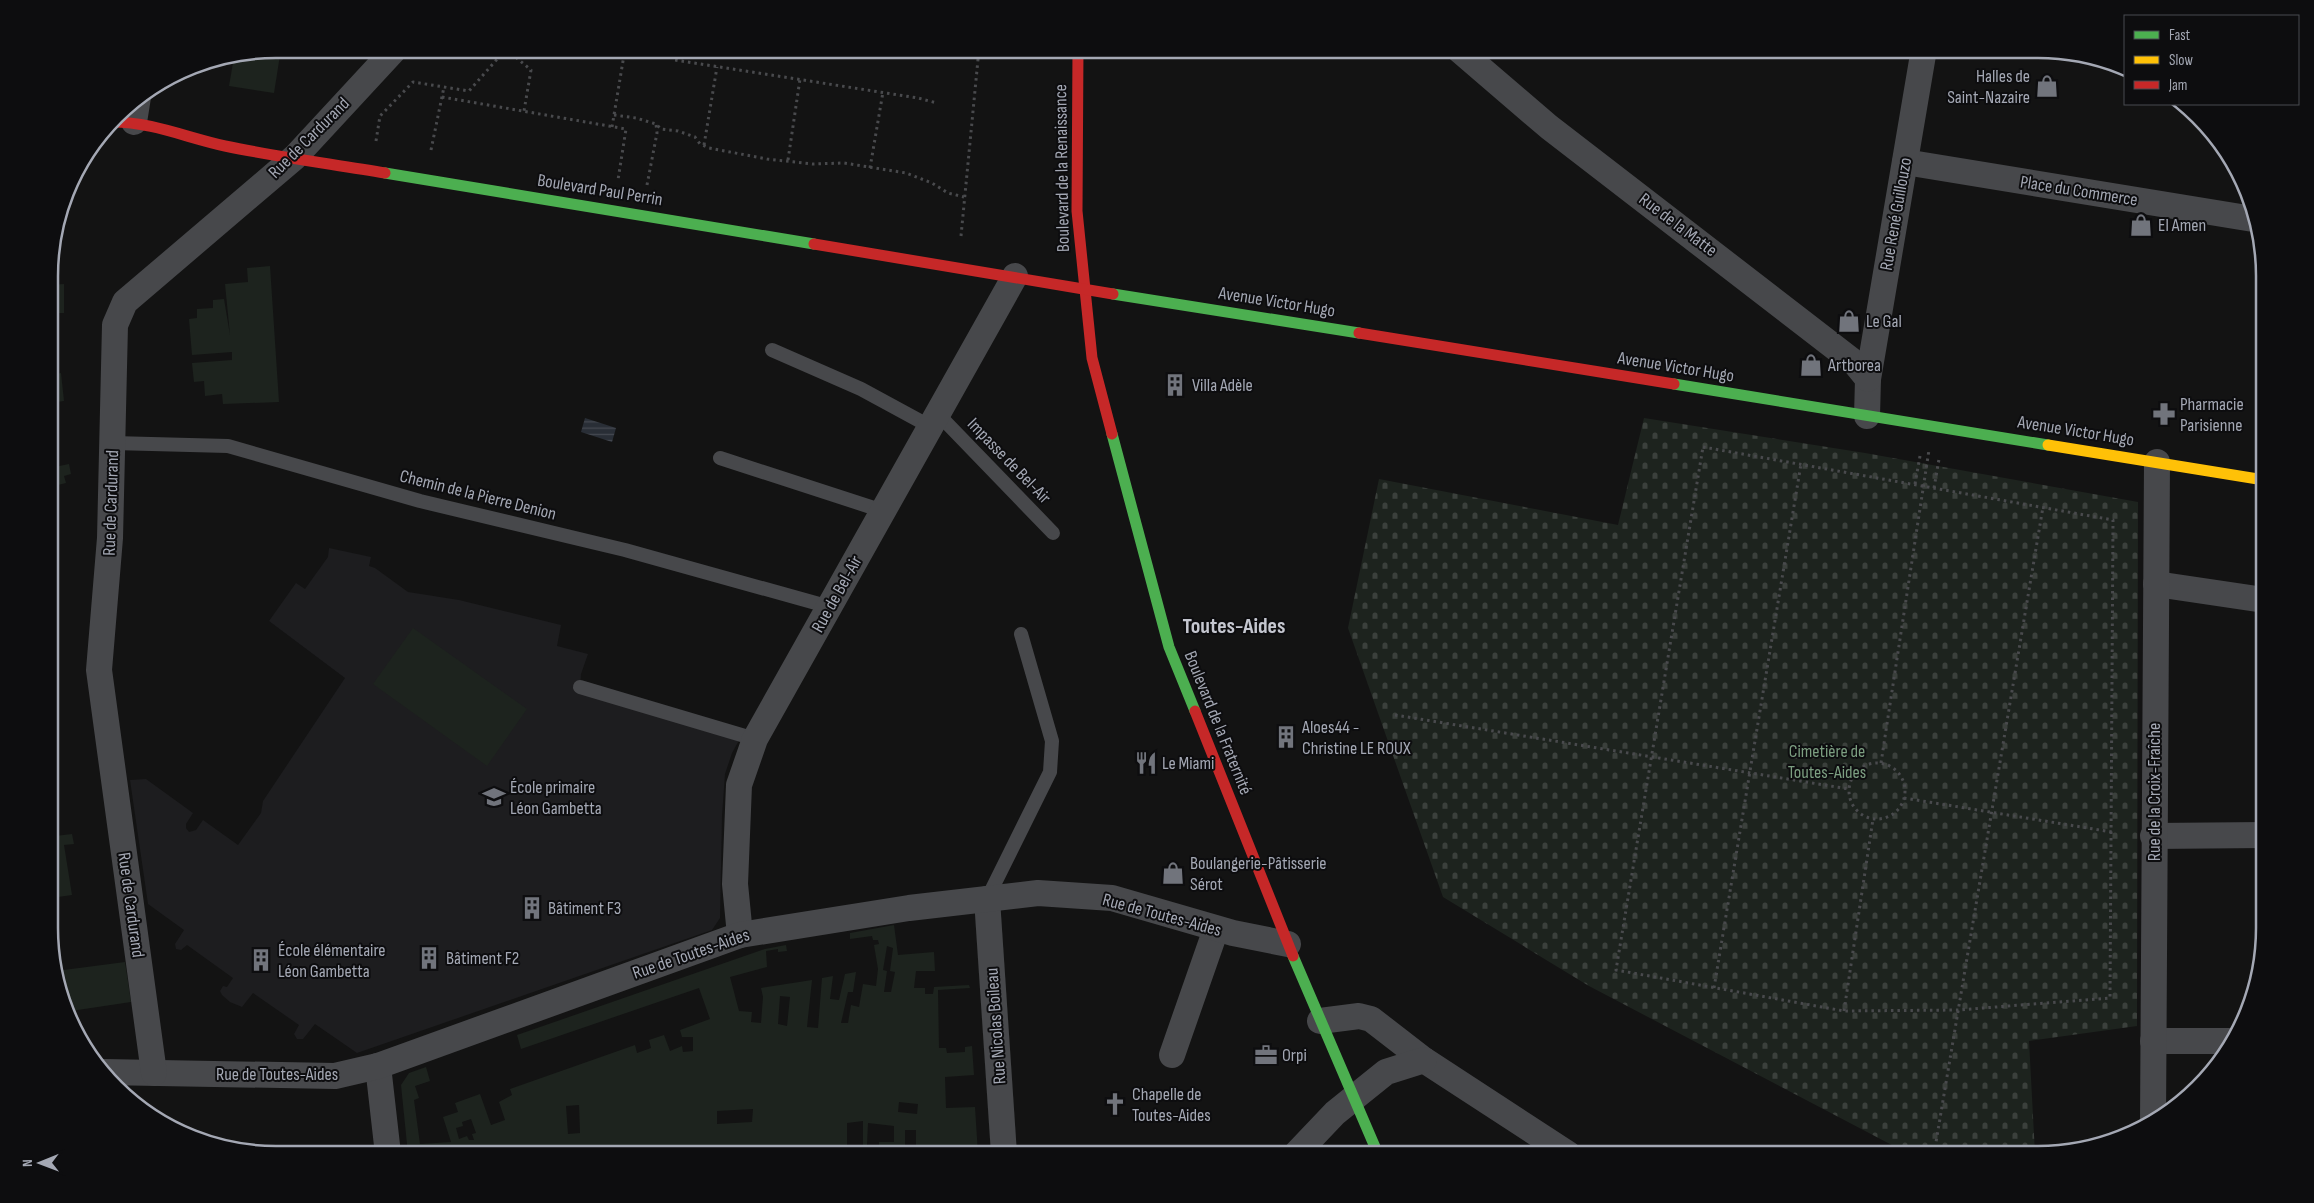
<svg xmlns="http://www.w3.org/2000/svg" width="2314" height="1203" font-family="'Sofia Sans Condensed',sans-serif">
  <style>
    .built { fill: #1d1d1f }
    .cemetery { fill: url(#cemetery-stones) }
    .garden { fill: #1d231e; fill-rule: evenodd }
    .water { fill: url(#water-rules) }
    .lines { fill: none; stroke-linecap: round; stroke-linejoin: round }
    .path { stroke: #494a4d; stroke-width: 3; stroke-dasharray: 2.5 4; stroke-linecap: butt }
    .lane { stroke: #47484b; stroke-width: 14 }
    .street { stroke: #47484b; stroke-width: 26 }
    .fast { stroke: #4caf50; stroke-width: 11 }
    .slow { stroke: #ffc107; stroke-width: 11 }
    .jam { stroke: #c62828; stroke-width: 11 }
    .labels { text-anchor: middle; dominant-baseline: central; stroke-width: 4; stroke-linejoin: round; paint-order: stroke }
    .poi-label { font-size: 18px; fill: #a4a8b4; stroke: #0d0d0f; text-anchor: start }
    .street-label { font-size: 18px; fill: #a4a8b4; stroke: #0d0d0f }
    .park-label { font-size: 18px; fill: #7c9e81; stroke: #0d0d0f }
    .district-label { font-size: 22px; font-weight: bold; fill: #c5c7d0; stroke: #0d0d0f }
    .rim { fill: none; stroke: #a4a8b4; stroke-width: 2.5 }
  </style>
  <defs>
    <pattern id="cemetery-stones" width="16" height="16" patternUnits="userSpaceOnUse" patternTransform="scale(1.25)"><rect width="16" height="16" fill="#1d231e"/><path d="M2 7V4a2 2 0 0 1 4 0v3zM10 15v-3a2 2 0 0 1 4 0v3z" fill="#3b403c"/></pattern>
    <pattern id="water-rules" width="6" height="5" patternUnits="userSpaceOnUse" patternTransform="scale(1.25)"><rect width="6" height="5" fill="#292e36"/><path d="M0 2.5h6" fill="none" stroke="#454951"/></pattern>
  </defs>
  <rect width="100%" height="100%" fill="#131313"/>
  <path class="built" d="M329,548L371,557L369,566L375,568L408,592L459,600L561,625L557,646L588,654L581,674L580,687L742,735L732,753L725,774L722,816L720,918L712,930L357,1053L315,1024L303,1039H297L294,1034L299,1025L253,993L242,1007L230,1002L222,995L220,991L223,986L227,987L233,978L187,945L181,950L176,949L175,944L184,930L148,904L130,780L146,779L193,813L186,824V828L189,832L196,830L203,820L238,845L261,813L263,801L345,678L269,621L296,583L305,589L328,557Z"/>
  <path class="cemetery" d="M1644,418L1865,453L2138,502L2137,1026L2029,1041L2035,1154H1909L1589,986L1443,897L1348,628L1379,479L1618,525Z"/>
  <g class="garden">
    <path d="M275,49H281L274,93L229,86L234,57Z"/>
    <path d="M270,266L279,402L223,404L222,394L205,396L204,381L194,382L192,363L232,360V352L192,355L189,319L197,318V309L213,308V300L224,299L230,335L225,284L248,282L247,268Z"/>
    <path d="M64,284V313H58L59,342L49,343V285Z"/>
    <path d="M61,373L64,401L50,403L49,375Z"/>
    <path d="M69,464L71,474L64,476L66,483L50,487V468Z"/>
    <path d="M413,628L527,709L487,766L373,684Z"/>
    <path d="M50,831H54L55,836L72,834L74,844L64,845L72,895L51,898Z"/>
    <path d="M894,925L898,955L934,952L935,971H916L914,988H925V994H933L934,987L969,985L970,988L938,990L939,1048H946L947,1053L965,1052V1047L972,1046L974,1075L945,1077L946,1108L975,1107L978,1154H879V1142H894V1126L868,1123L867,1145L872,1146V1154H863V1121L847,1123V1145H839V1154H535V1146L528,1145L527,1154H456L455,1149H448V1154H408L401,1085L409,1073L426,1067L430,1081L415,1086L419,1098L414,1100L420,1144L451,1142L443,1117L458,1112L455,1103L480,1094L491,1125L505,1120L499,1102L512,1095L510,1089L635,1045L637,1053L651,1048L649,1040L664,1035L670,1051L682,1046L683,1052L693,1051V1037H682L680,1030L710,1019L699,988L521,1049L517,1035L765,949L786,945L787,951L778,952V949L766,951L767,967L730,977L739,1011L752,1012L751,1022L761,1023L763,997L761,988L812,980L807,1027L818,1028L822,978L833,976L830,999L839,1000L845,974L856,972L853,992H848L841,1023H848L851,1005L859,1007L863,984L876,986L878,969L874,945L879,944L878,940H873L872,936L850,939V933ZM887,946L893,948L890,971L895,972L891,992H884L887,971L883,970ZM780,996L790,997L787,1026L778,1024ZM899,1102L918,1104L917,1114L898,1112ZM579,1105L580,1133L568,1134L566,1106ZM753,1109L752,1122L717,1124V1111ZM471,1119L476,1133L472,1134L474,1140H469L467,1136L459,1139L456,1128L463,1126L462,1122ZM905,1130H916V1151H905Z"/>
    <path d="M125,962L131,1002L71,1011L56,971Z"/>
  </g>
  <path class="water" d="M585,418L616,428L612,442L581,432Z"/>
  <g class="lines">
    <g class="path">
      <path d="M506,49L531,70L524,111"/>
      <path d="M659,49L675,60L918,98L937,103"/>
      <path d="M442,97L626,129L618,180"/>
      <path d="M614,115L636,118L656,124L661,129L678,131L695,137L700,144L709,148L767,159L813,164L844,163L906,173L932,183L948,193L964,197"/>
      <path d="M612,127L625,49"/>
      <path d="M376,141L380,116L413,82L469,91L506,49"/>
      <path d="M704,145L717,67"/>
      <path d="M431,150L444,87"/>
      <path d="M788,160L800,79"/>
      <path d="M870,168L883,92"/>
      <path d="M647,185L657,133L656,124"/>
      <path d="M961,236L979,49"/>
      <path d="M1703,447L2113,520L2110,998L1958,1010L1844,1011L1616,970Z"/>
      <path d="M1915,484L1920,456"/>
      <path d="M1934,488L1939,459"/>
      <path d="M1395,715L1849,789"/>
      <path d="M1881,763L1929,450"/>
      <circle cx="1877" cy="791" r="28"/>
      <path d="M1904,798L2112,832"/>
      <path d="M1714,988L1801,464"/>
      <path d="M1844,1011L1873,819"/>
      <path d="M1934,1154L2043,507"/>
    </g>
    <g class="lane">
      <path d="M772,350L861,389L931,427"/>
      <path d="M938,414L1053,533"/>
      <path d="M113,443L228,446L420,501L625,550L830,607"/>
      <path d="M720,458L883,511"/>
      <path d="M580,687L755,739"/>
      <path d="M987,899L1050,772L1052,741L1021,634"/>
    </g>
    <g class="street">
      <path d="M1458,49L1549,127L1855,363L1868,379L1867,416"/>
      <path d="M134,122L138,97"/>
      <path d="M1905,162L2253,219"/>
      <path d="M1868,379L1924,49"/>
      <path d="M2156,584L2264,600"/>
      <path d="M2153,836L2265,835"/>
      <path d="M987,899L1004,1154"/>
      <path d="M740,935L735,884L739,785L755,739L1015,276"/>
      <path d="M1320,1021L1359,1016L1371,1019L1424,1060L1568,1154"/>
      <path d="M2153,1041H2233"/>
      <path d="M1172,1055L1216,929"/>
      <path d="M378,1066L388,1154"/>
      <path d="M103,1072L335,1076L378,1066L740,935L909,908L1038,893L1112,898L1233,933L1288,944"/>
      <path d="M154,1073L99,670L110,538L115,325L125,302L295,157L395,49"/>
      <path d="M2153,1122L2157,462"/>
      <path d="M1296,1154L1335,1113L1386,1072L1424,1060"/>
    </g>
    <g class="fast">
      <path d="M385,173L814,244"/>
      <path d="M1113,294L1359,333"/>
      <path d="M1674,384L2048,445"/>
      <path d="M1112,434L1169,647L1195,711"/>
      <path d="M1293,956L1378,1154"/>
    </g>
    <path class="slow" d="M2048,445L2264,480"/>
    <g class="jam">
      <path d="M1078,49L1077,211L1092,358L1112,434"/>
      <path d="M113,122C151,122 188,138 225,146C278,157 332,164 385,173"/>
      <path d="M814,244L1113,294"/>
      <path d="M1359,333L1674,384"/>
      <path d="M1195,711L1293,956"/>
    </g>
  </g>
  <defs>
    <symbol id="shop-bare" viewBox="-9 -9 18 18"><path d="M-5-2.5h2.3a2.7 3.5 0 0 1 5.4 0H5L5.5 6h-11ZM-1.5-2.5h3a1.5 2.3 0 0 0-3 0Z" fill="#71747c" stroke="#0d0d0f" stroke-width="2.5" paint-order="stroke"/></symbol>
    <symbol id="building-bare" viewBox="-9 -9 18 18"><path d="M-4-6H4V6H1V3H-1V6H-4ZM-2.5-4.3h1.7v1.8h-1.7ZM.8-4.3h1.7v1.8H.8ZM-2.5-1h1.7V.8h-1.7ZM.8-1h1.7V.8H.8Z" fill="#71747c" stroke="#0d0d0f" stroke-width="2.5" paint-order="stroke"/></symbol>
    <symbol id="pharmacy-bare" viewBox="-9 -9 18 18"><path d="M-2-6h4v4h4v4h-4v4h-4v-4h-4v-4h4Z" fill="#71747c" stroke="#0d0d0f" stroke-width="2.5" paint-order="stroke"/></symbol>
    <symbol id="restaurant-bare" viewBox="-9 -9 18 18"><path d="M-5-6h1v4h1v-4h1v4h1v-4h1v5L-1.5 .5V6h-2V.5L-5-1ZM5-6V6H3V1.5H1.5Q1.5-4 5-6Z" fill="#71747c" stroke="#0d0d0f" stroke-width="2.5" paint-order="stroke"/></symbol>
    <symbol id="school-bare" viewBox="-9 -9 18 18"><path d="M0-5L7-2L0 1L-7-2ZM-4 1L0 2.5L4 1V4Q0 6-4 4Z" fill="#71747c" stroke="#0d0d0f" stroke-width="2.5" paint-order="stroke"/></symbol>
    <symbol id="office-bare" viewBox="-9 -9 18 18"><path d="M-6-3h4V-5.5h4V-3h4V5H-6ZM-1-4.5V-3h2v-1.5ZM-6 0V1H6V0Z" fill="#71747c" stroke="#0d0d0f" stroke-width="2.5" paint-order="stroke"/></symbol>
    <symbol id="church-bare" viewBox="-9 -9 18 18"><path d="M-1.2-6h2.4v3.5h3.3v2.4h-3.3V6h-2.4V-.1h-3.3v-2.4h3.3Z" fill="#71747c" stroke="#0d0d0f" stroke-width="2.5" paint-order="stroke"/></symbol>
  </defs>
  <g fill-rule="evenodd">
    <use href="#shop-bare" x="2031" y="70" width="32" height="32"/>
    <use href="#shop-bare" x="2125" y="209" width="32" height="32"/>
    <use href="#shop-bare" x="1833" y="305" width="32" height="32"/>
    <use href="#shop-bare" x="1795" y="349" width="32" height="32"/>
    <use href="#building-bare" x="1159" y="369" width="32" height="32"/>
    <use href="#pharmacy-bare" x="2148" y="398" width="32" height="32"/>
    <use href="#building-bare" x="1270" y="721" width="32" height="32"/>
    <use href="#restaurant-bare" x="1130" y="747" width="32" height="32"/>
    <use href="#school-bare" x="478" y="781" width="32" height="32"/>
    <use href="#shop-bare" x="1157" y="857" width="32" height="32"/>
    <use href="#building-bare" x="516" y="892" width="32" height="32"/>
    <use href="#building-bare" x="413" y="942" width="32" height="32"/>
    <use href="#building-bare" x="245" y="944" width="32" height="32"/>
    <use href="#office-bare" x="1250" y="1039" width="32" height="32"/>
    <use href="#church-bare" x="1099" y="1088" width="32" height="32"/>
  </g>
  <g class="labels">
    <g class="poi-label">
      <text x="2030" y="76" text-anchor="end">Halles de<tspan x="2030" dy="21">Saint-Nazaire</tspan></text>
      <text x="2158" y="225">El Amen</text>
      <text x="1866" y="321">Le Gal</text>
      <text x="1828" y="365">Artborea</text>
      <text x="1192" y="385">Villa Adèle</text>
      <text x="2180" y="404">Pharmacie<tspan x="2180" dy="21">Parisienne</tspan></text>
      <text x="1302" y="727">Aloes44 -<tspan x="1302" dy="21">Christine LE ROUX</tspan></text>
      <text x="1162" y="763">Le Miami</text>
      <text x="510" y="787">École primaire<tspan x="510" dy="21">Léon Gambetta</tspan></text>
      <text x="1190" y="863">Boulangerie-Pâtisserie<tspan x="1190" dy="21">Sérot</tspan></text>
      <text x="548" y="908">Bâtiment F3</text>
      <text x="278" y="950">École élémentaire<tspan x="278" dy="21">Léon Gambetta</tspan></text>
      <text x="446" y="958">Bâtiment F2</text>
      <text x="1282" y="1055">Orpi</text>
      <text x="1132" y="1094">Chapelle de<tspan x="1132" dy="21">Toutes-Aides</tspan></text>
    </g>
    <g class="street-label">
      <text transform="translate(309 138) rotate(-45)">Rue de Cardurand</text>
      <text transform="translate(1062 168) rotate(-91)">Boulevard de la Renaissance</text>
      <text transform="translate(600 190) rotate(9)">Boulevard Paul Perrin</text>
      <text transform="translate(2079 191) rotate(9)">Place du Commerce</text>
      <text transform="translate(1896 214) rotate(-80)">Rue René Guillouzo</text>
      <text transform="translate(1678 225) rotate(37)">Rue de la Matte</text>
      <text transform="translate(1277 302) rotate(9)">Avenue Victor Hugo</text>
      <text transform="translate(1676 367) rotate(9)">Avenue Victor Hugo</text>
      <text transform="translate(2076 431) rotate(9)">Avenue Victor Hugo</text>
      <text transform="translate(1009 461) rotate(46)">Impasse de Bel-Air</text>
      <text transform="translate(478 495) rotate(14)">Chemin de la Pierre Denion</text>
      <text transform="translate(111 503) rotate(-88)">Rue de Cardurand</text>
      <text transform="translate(837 594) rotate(-61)">Rue de Bel-Air</text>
      <text transform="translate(1218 723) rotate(68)">Boulevard de la Fraternité</text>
      <text transform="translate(2154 792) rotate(-90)">Rue de la Croix-Fraîche</text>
      <text transform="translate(131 905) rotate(82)">Rue de Cardurand</text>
      <text transform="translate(1162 915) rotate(15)">Rue de Toutes-Aides</text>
      <text transform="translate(691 954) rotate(-19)">Rue de Toutes-Aides</text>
      <text transform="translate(996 1026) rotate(-94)">Rue Nicolas Boileau</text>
      <text x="277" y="1074">Rue de Toutes-Aides</text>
    </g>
    <g class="park-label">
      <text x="1827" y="751">Cimetière de<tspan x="1827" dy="21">Toutes-Aides</tspan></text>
    </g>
    <g class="district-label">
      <text x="1234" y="626">Toutes-Aides</text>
    </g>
  </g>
  <path d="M0 0H2314V1203H0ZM276 58H2038A218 218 0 0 1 2256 276V928A218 218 0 0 1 2038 1146H276A218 218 0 0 1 58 928V276A218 218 0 0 1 276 58Z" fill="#0d0d0f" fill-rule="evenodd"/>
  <path class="rim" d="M276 58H2038A218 218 0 0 1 2256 276V928A218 218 0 0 1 2038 1146H276A218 218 0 0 1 58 928V276A218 218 0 0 1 276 58Z"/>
  <rect x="2124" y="15" width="175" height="90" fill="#0d0d0f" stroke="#494b51"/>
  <rect x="2134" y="31" width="25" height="8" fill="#4caf50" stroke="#494b51"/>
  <text x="2169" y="40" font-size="15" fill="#a4a8b4">Fast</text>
  <rect x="2134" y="56" width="25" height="8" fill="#ffc107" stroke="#494b51"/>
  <text x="2169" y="65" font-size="15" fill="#a4a8b4">Slow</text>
  <rect x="2134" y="81" width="25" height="8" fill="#c62828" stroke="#494b51"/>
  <text x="2169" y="90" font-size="15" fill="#a4a8b4">Jam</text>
  <g transform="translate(40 1163) rotate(269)" stroke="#0d0d0f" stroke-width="4" paint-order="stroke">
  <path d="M0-4L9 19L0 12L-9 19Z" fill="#a4a8b4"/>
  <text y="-8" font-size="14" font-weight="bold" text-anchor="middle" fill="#a4a8b4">N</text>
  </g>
</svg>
